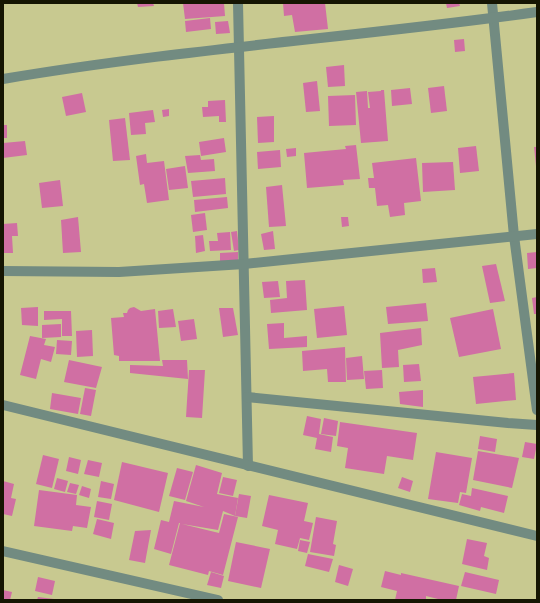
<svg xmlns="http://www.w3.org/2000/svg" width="540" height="603" font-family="'PT Serif',serif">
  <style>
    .building { fill: #d06fa3 }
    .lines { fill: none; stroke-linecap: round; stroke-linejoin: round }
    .minor { stroke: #728b81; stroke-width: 10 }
  </style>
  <rect width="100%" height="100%" fill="#c8c990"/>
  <g class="building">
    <path d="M137,3H153L154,6L138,7Z"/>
    <path d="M183,3H224L225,16L185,19Z"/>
    <path d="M283,3H325L328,29L295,32L292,15L284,16Z"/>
    <path d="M446,3H459L460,6L447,8Z"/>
    <path d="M210,18L211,29L186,32L185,21Z"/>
    <path d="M228,21L230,33L216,34L215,22Z"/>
    <path d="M464,39L465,51L455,52L454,40Z"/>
    <path d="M344,65L345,86L328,87L326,67Z"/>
    <path d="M317,81L320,111L306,112L303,83Z"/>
    <path d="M444,86L447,111L431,113L428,88Z"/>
    <path d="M410,88L412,104L392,106L391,90Z"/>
    <path d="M381,90H384L388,141L361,143L356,92L367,91L368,108H370L368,92L381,91Z"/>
    <path d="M82,93L86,112L66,116L62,97Z"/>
    <path d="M355,95L356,125L329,126L328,96Z"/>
    <path d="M225,100L226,122H219V116L203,117L202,107H208V101Z"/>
    <path d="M169,109V116L163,117L162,110Z"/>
    <path d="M153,110L155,122L145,123L146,134L131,135L129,113Z"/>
    <path d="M274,116V142L258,143L257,117Z"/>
    <path d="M125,118L130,160L113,161L109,120Z"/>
    <rect x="3" y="125" width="4" height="13"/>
    <path d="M224,138L226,152L201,156L199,142Z"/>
    <path d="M25,141L27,155L3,158V143Z"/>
    <path d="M356,145L360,179L343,180L344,185L307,188L304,153L346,149L345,146Z"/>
    <path d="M476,146L479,171L460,173L458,148Z"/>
    <path d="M534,147H537V166H536Z"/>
    <path d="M296,148V156L287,157L286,149Z"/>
    <path d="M280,150L281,167L258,169L257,152Z"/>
    <path d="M146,154L147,163L164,161L169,200L147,203L144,184L140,185L136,156Z"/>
    <path d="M200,155L201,160L214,159L215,171L188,173L185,156Z"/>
    <path d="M416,158L421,201L404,203L405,215L390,217L388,205L377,206L375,188H369L368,178H374L372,163Z"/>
    <path d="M453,162L455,190L423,192L422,163Z"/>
    <path d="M185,166L188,188L169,190L166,169Z"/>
    <path d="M225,178L226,194L193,197L191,181Z"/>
    <path d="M60,180L63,206L42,208L39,183Z"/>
    <path d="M282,185L286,226L269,227L266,187Z"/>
    <path d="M227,197L228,208L195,212L194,200Z"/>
    <path d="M205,213L207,230L193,232L191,215Z"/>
    <path d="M78,217L81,252L63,253L61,220Z"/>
    <path d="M341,217H348L349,226L342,227Z"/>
    <path d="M17,223L18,236H12L13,253H3V224Z"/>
    <path d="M237,231L239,250L234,251L231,232Z"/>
    <path d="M273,231L275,249L264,250L261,234Z"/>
    <path d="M230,232L231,250L210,251L209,241H218L217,233Z"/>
    <path d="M203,235L205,251L196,253L195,236Z"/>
    <path d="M238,252V261L220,262V253Z"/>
    <path d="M537,252V268L528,269L527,253Z"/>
    <path d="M496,264L505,301L490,303L482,266Z"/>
    <path d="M435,268L437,282L423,283L422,269Z"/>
    <path d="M305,280L307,310L271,313L270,300L287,298L286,281Z"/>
    <path d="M278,281L280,297L264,298L262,282Z"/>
    <path d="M537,297V314H534L532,298Z"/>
    <path d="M426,303L428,321L388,324L386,307Z"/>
    <path d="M344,306L347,335L317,338L314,309Z"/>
    <path d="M38,307V326L22,325L21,308Z"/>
    <path d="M134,307L141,311L155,309L160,361H119V356L114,355L111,318L124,317L123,313H127L128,310L130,308Z"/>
    <path d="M219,308H233L238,335L223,337Z"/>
    <path d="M173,309L176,327L159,328L158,311Z"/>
    <path d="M493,309L501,349L459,357L450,318Z"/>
    <path d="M44,311H71L72,336H62V319L44,320Z"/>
    <path d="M194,319L197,339L181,341L178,321Z"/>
    <path d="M284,323V338L307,336V347L269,349L267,324Z"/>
    <path d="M61,324V337L42,338V325Z"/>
    <path d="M421,328L422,345L398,350L399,367L382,368L380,333Z"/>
    <path d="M92,330L93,356L77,357L76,331Z"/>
    <path d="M30,336L46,339L44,345L55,347L51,362L41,359L36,379L20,375Z"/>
    <path d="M57,340L72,341L71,355L56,354Z"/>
    <path d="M345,347L346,382H328L327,369L303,371L302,351Z"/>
    <path d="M362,356L364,379L347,380L346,358Z"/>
    <path d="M69,360L102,367L96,388L64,382Z"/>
    <path d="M162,360H187L188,379L130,373V365L163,366Z"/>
    <path d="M419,364L421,381L404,382L403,365Z"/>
    <path d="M189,370H205L202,418L186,417Z"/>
    <path d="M382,370L383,388L366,389L364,371Z"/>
    <path d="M514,373L516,400L476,404L473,377Z"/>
    <path d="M85,388L96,390L91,416L80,414Z"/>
    <path d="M423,390V407L400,404L399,392Z"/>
    <path d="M52,393L81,398L78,414L50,409Z"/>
    <path d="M307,416L321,419L319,434L333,437L331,452L315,449L317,438L303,435Z"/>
    <path d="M324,418L338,421L336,436L321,434Z"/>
    <path d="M340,422L417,433L413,460L387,456L384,474L345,468L348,448L337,446Z"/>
    <path d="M480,436L497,439L495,452L478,449Z"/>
    <path d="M525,442L537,444L534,459L522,457Z"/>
    <path d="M478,451L519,458L512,488L473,480Z"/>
    <path d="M436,452L472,458L466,493L460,492L458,503L428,499Z"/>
    <path d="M43,455L59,459L52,488L36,484Z"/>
    <path d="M69,457L81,460L78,474L66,471Z"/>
    <path d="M88,460L102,463L99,477L84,474Z"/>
    <path d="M122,462L168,473L159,512L114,500Z"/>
    <path d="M196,465L222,473L217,494L238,498L235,516L223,511L218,530L182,524L219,533L224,514L238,517L223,575L209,571L208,575L169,565L180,523H179L171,554L154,549L161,520L169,522L174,501L204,507L186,501Z"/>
    <path d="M177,468L193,472L185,500L169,496Z"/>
    <path d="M223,477L237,480L233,496L219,493Z"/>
    <path d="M402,477L413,481L410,492L398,488Z"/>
    <path d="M57,478L68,481L65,492L54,489Z"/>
    <path d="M3,481L14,484L11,498L16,499L12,516L3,514Z"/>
    <path d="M101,481L114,484L111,499L98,497Z"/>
    <path d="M70,483L79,485L76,494L67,492Z"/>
    <path d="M82,486L91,489L89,498L79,495Z"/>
    <path d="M472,488L508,496L504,513L481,507L480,511L459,505L462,494L471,496Z"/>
    <path d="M39,490L77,495L76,505L91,507L87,528L73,526L72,531L34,526Z"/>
    <path d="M239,494L251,496L247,518L235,516Z"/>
    <path d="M269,495L308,503L304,521L313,523L309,540L300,538L297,549L275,544L278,530L262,526Z"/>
    <path d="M97,501L112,504L109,520L94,517Z"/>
    <path d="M316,517L337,521L333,544L336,545L334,556L310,552Z"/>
    <path d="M97,519L114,523L111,539L93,534Z"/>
    <path d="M151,530L145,563L129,560L135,531Z"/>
    <path d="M467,539L487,543L484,556L489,558L487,570L462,564Z"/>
    <path d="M300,540L310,542L307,553L298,551Z"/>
    <path d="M236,542L270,549L261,588L228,581Z"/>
    <path d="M308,554L333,559L329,572L305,566Z"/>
    <path d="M339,565L353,569L348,586L335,582Z"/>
    <path d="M385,571L401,575V573L459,586L456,600H442L426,596V600H395L397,591L381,587Z"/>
    <path d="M211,572L224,576L221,588L207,585Z"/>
    <path d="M465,572L499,580L496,594L461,586Z"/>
    <path d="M38,577L55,581L52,595L35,591Z"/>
    <path d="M3,590L12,592L10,600H3Z"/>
    <path d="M38,597L54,599V600H37Z"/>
  </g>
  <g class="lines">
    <g class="minor">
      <path d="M238,3L248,466"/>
      <path d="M492,3L514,236L537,410"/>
      <path d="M3,79C180,49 359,37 537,12"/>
      <path d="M3,271L119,272L244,264L537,234"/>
      <path d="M247,397L508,423L537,425"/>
      <path d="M3,405L537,536"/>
      <path d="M3,551L218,600"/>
    </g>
  </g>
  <rect width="540" height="603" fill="none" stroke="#151502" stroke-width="8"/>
</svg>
